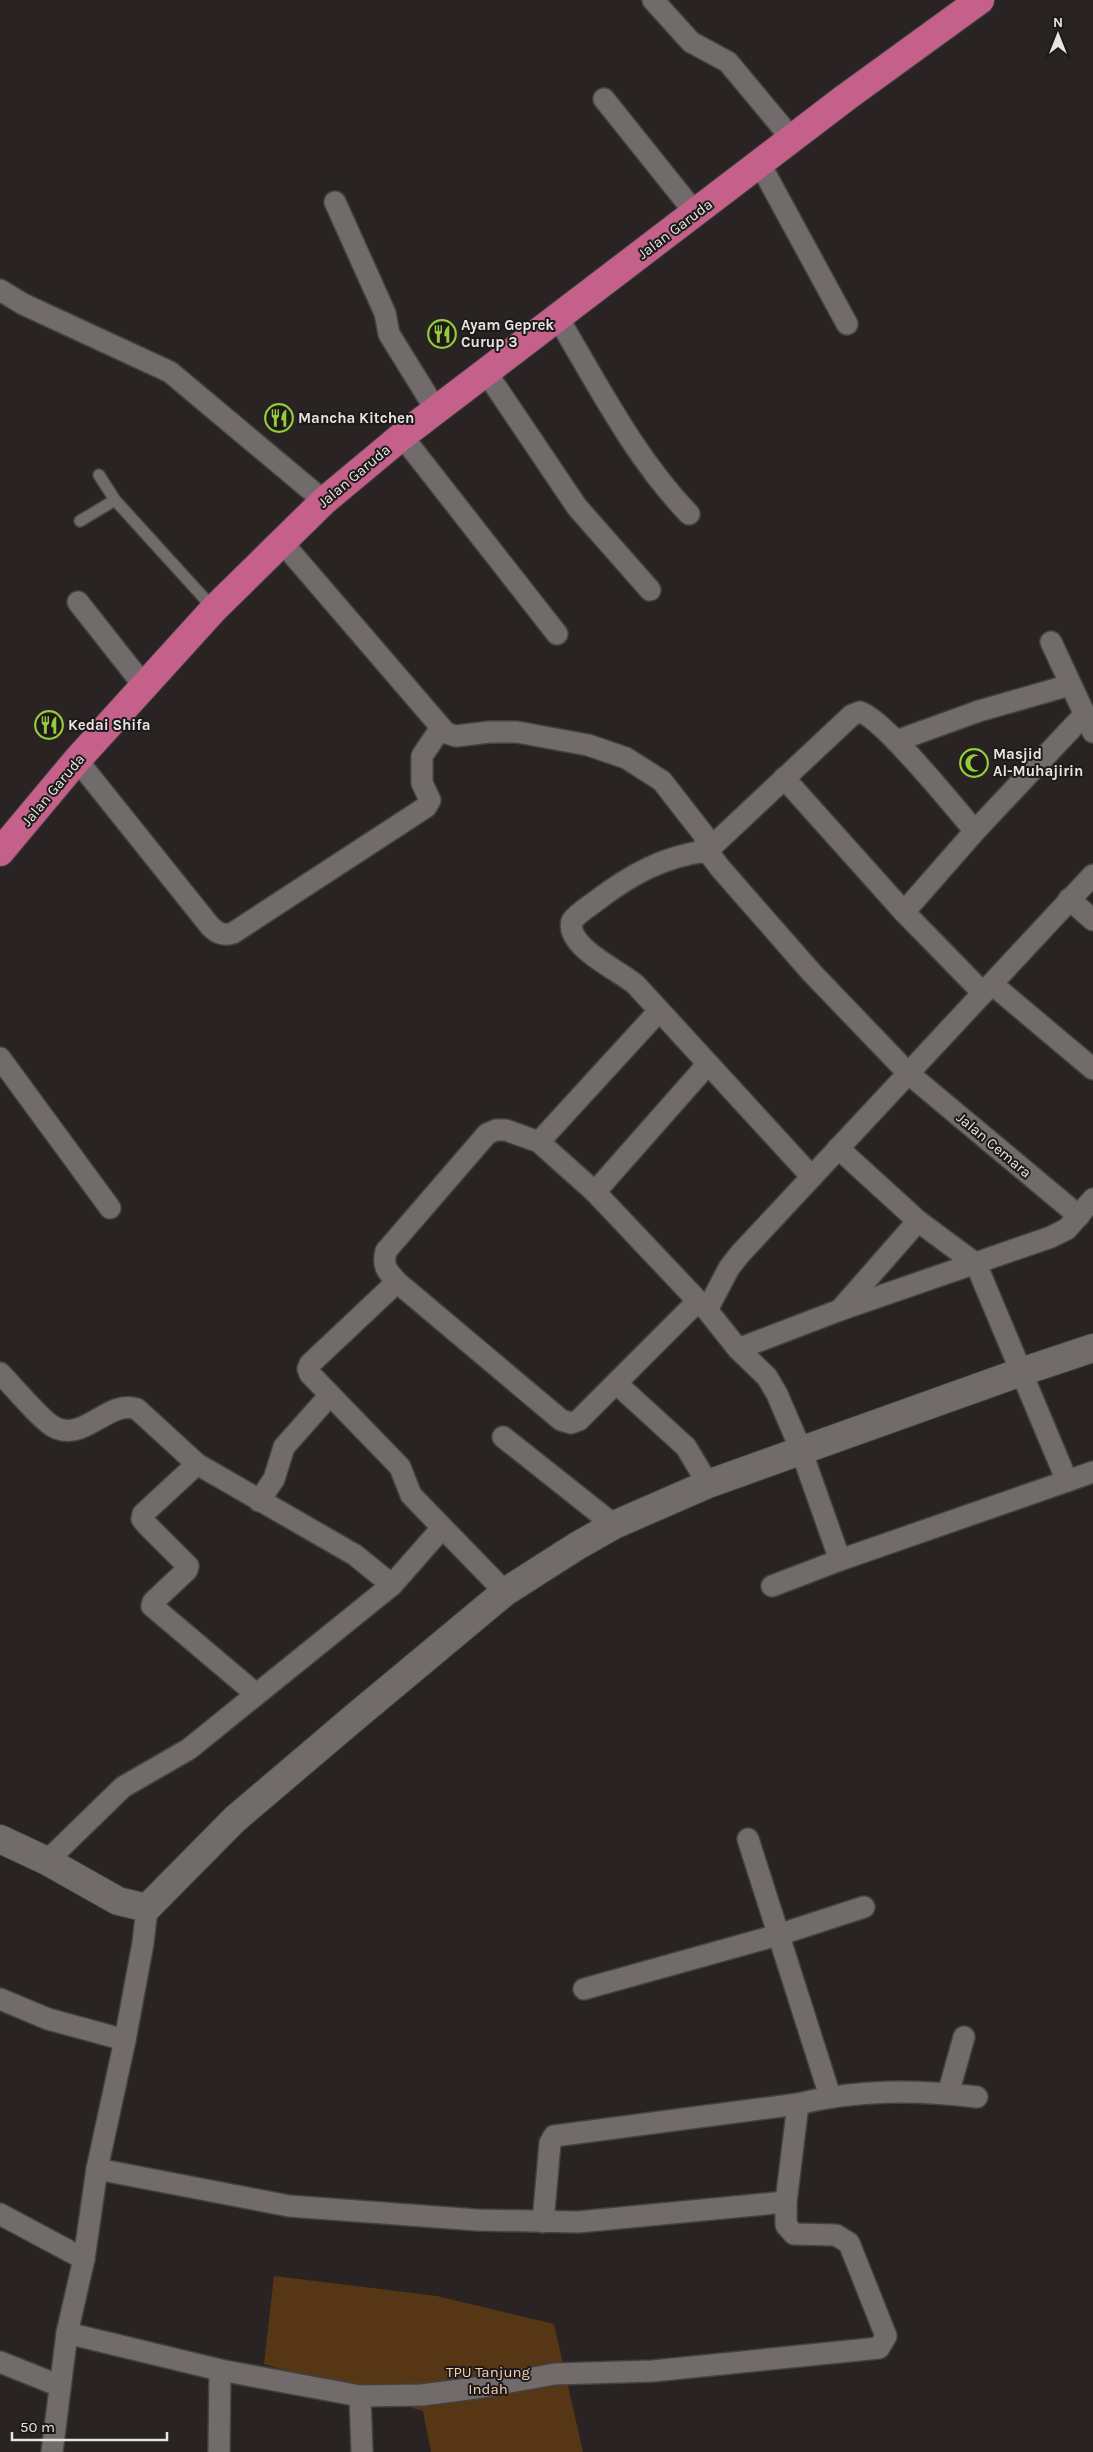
<svg xmlns="http://www.w3.org/2000/svg" width="1093" height="2452" font-family="Karla,sans-serif">
  <style>
    .green { fill: #573615 }
    .lines { fill: none; stroke-linecap: round; stroke-linejoin: round }
    .service-casing { stroke: #454141; stroke-width: 14 }
    .minor-casing { stroke: #454141; stroke-width: 24 }
    .tertiary-casing { stroke: #454141; stroke-width: 30 }
    .trunk-casing { stroke: #454141; stroke-width: 30 }
    .service { stroke: #716b6b; stroke-width: 11 }
    .minor { stroke: #716b6b; stroke-width: 21 }
    .tertiary { stroke: #716b6b; stroke-width: 28 }
    .trunk { stroke: #c4608a; stroke-width: 28 }
    .labels { text-anchor: middle; dominant-baseline: central; stroke-width: 4; stroke-linejoin: round; paint-order: stroke }
    .street-label { font-size: 15px; fill: #e8e4e4; stroke: #1f1a1a }
    .poi-label { font-size: 15px; font-weight: bold; fill: #e8e4e4; stroke: #1f1a1a; text-anchor: start }
    .park-label { font-size: 15px; fill: #f6d1b2; stroke: #1f1a1a }
  </style>
  <rect width="100%" height="100%" fill="#292323"/>
  <path class="green" d="M274,2276L437,2296L554,2324L583,2452H431L423,2411L264,2364Z"/>
  <g class="lines">
    <defs>
      <g id="service">
        <path d="M99,475L115,500L214,609"/>
        <path d="M80,521L115,500"/>
      </g>
      <g id="minor">
        <path d="M653,0L691,42L728,62L792,139"/>
        <path d="M604,99L696,214"/>
        <path d="M760,164L847,324"/>
        <path d="M335,202L385,313L389,334L436,410"/>
        <path d="M0,290L23,304L170,372L324,501"/>
        <path d="M558,318C598,385 635,458 689,514"/>
        <path d="M486,372L577,507L650,590"/>
        <path d="M402,436L557,634"/>
        <path d="M282,542L446,733L456,736L490,732H517L588,745L626,758L662,781L704,835L707,851L721,869L812,973L909,1074L1079,1216"/>
        <path d="M78,602L145,687"/>
        <path d="M1051,642L1093,732"/>
        <path d="M896,741L979,711L1070,685"/>
        <path d="M77,760L210,926C217,933 223,936 233,933L426,807L430,800L422,783V756L440,729"/>
        <path d="M784,778L904,912L983,993"/>
        <path d="M1069,899L1093,920"/>
        <path d="M904,912L975,831L1085,714"/>
        <path d="M992,984L1093,1069"/>
        <path d="M0,1058L110,1208"/>
        <path d="M539,1142L659,1011"/>
        <path d="M838,1148L918,1221L976,1264L1067,1481"/>
        <path d="M812,1177L636,985C621,971 565,947 572,921C578,913 588,907 596,901C630,875 664,856 707,851L852,715L860,712C884,719 954,807 975,831"/>
        <path d="M595,1192L707,1065"/>
        <path d="M397,1282L310,1364L308,1369L310,1374L400,1467L411,1495L505,1592"/>
        <path d="M698,1301L579,1420L571,1423L561,1420L397,1282C387,1271 382,1266 386,1251L487,1134L496,1130H506L539,1142L595,1192L698,1301L707,1310"/>
        <path d="M840,1310L1051,1237L1067,1229L1093,1199"/>
        <path d="M738,1349L840,1310L918,1221"/>
        <path d="M0,1373C11,1384 42,1421 54,1427C84,1443 108,1399 137,1409L197,1464L355,1555L392,1585"/>
        <path d="M616,1383L686,1447L708,1484"/>
        <path d="M503,1437L614,1525"/>
        <path d="M197,1464L143,1514L142,1519L147,1525L188,1566L187,1570L153,1602L152,1606L256,1694"/>
        <path d="M259,1501L274,1479L284,1447L330,1395"/>
        <path d="M840,1560L801,1450L777,1394L767,1377L738,1349L707,1310L729,1268L740,1254L1093,875"/>
        <path d="M772,1586L840,1560L1093,1472"/>
        <path d="M748,1839L830,2096"/>
        <path d="M47,1861L123,1787L189,1749L392,1585L442,1528"/>
        <path d="M584,1989L778,1935L864,1907"/>
        <path d="M0,1999L48,2019L125,2040"/>
        <path d="M948,2094L964,2037"/>
        <path d="M97,2169L289,2206L477,2220L578,2222L786,2202"/>
        <path d="M0,2214L84,2259"/>
        <path d="M543,2222L550,2143L554,2136L798,2104C858,2089 916,2090 977,2097"/>
        <path d="M67,2333L220,2370L360,2396L422,2395L476,2388L555,2374L653,2371L879,2348L886,2336L849,2243L836,2235L794,2234L786,2225V2202L798,2104"/>
        <path d="M0,2362L60,2386"/>
        <path d="M360,2396L362,2452"/>
        <path d="M52,2452L67,2333L84,2259L97,2169L125,2040L143,1943L147,1908"/>
        <path d="M219,2452L220,2370"/>
      </g>
      <path id="tertiary" d="M0,1839L47,1861L118,1901L147,1908L235,1819L355,1717L505,1592L577,1546L614,1525L708,1484L1021,1372L1093,1348"/>
      <path id="trunk" d="M0,852L77,760L214,609L324,501L402,436L845,98L980,0"/>
    </defs>
    <use href="#service" class="service-casing"/>
    <use href="#minor" class="minor-casing"/>
    <use href="#tertiary" class="tertiary-casing"/>
    <use href="#trunk" class="trunk-casing"/>
    <use href="#service" class="service"/>
    <use href="#minor" class="minor"/>
    <use href="#tertiary" class="tertiary"/>
    <use href="#trunk" class="trunk"/>
  </g>
  <defs>
    <symbol id="restaurant-ring" viewBox="-11 -11 22 22"><circle r="9.5" fill="#1f1a1a" stroke="#94cc3c" stroke-width="1.5"/><path d="M-5-6h1v4h1v-4h1v4h1v-4h1v5L-1.5 .5V6h-2V.5L-5-1ZM5-6V6H3V1.5H1.5Q1.5-4 5-6Z" fill="#94cc3c"/></symbol>
    <symbol id="mosque-ring" viewBox="-11 -11 22 22"><circle r="9.5" fill="#1f1a1a" stroke="#94cc3c" stroke-width="1.5"/><path d="M3.5-4.9A6 6 0 1 0 3.5 4.9A5 5 0 1 1 3.5-4.9Z" fill="#94cc3c"/></symbol>
  </defs>
  <g fill-rule="evenodd">
    <use href="#restaurant-ring" x="426" y="318" width="32" height="32"/>
    <use href="#restaurant-ring" x="263" y="402" width="32" height="32"/>
    <use href="#restaurant-ring" x="33" y="709" width="32" height="32"/>
    <use href="#mosque-ring" x="958" y="747" width="32" height="32"/>
  </g>
  <g class="labels">
    <g class="street-label">
      <text transform="translate(675 229) rotate(-37)">Jalan Garuda</text>
      <text transform="translate(354 476) rotate(-40)">Jalan Garuda</text>
      <text transform="translate(53 790) rotate(-50)">Jalan Garuda</text>
      <text transform="translate(994 1145) rotate(40)">Jalan Cemara</text>
    </g>
    <g class="poi-label">
      <text x="461" y="325">Ayam Geprek<tspan x="461" dy="17">Curup 3</tspan></text>
      <text x="298" y="418">Mancha Kitchen</text>
      <text x="68" y="725">Kedai Shifa</text>
      <text x="993" y="754">Masjid<tspan x="993" dy="17">Al-Muhajirin</tspan></text>
    </g>
    <g class="park-label">
      <text x="488" y="2372">TPU Tanjung<tspan x="488" dy="17">Indah</tspan></text>
    </g>
  </g>
  <g transform="translate(1058 35)" stroke="#1f1a1a" stroke-width="4" paint-order="stroke">
  <path d="M0-4L9 19L0 12L-9 19Z" fill="#e8e4e4"/>
  <text y="-8" font-size="14" font-weight="bold" text-anchor="middle" fill="#e8e4e4">N</text>
  </g>
  <path d="M12 2432v8h155v-8" fill="none" stroke="#e8e4e4" stroke-width="2.5"/>
  <text x="20" y="2432" font-size="15" fill="#e8e4e4" stroke="#1f1a1a" stroke-width="4" paint-order="stroke">50 m</text>
</svg>
